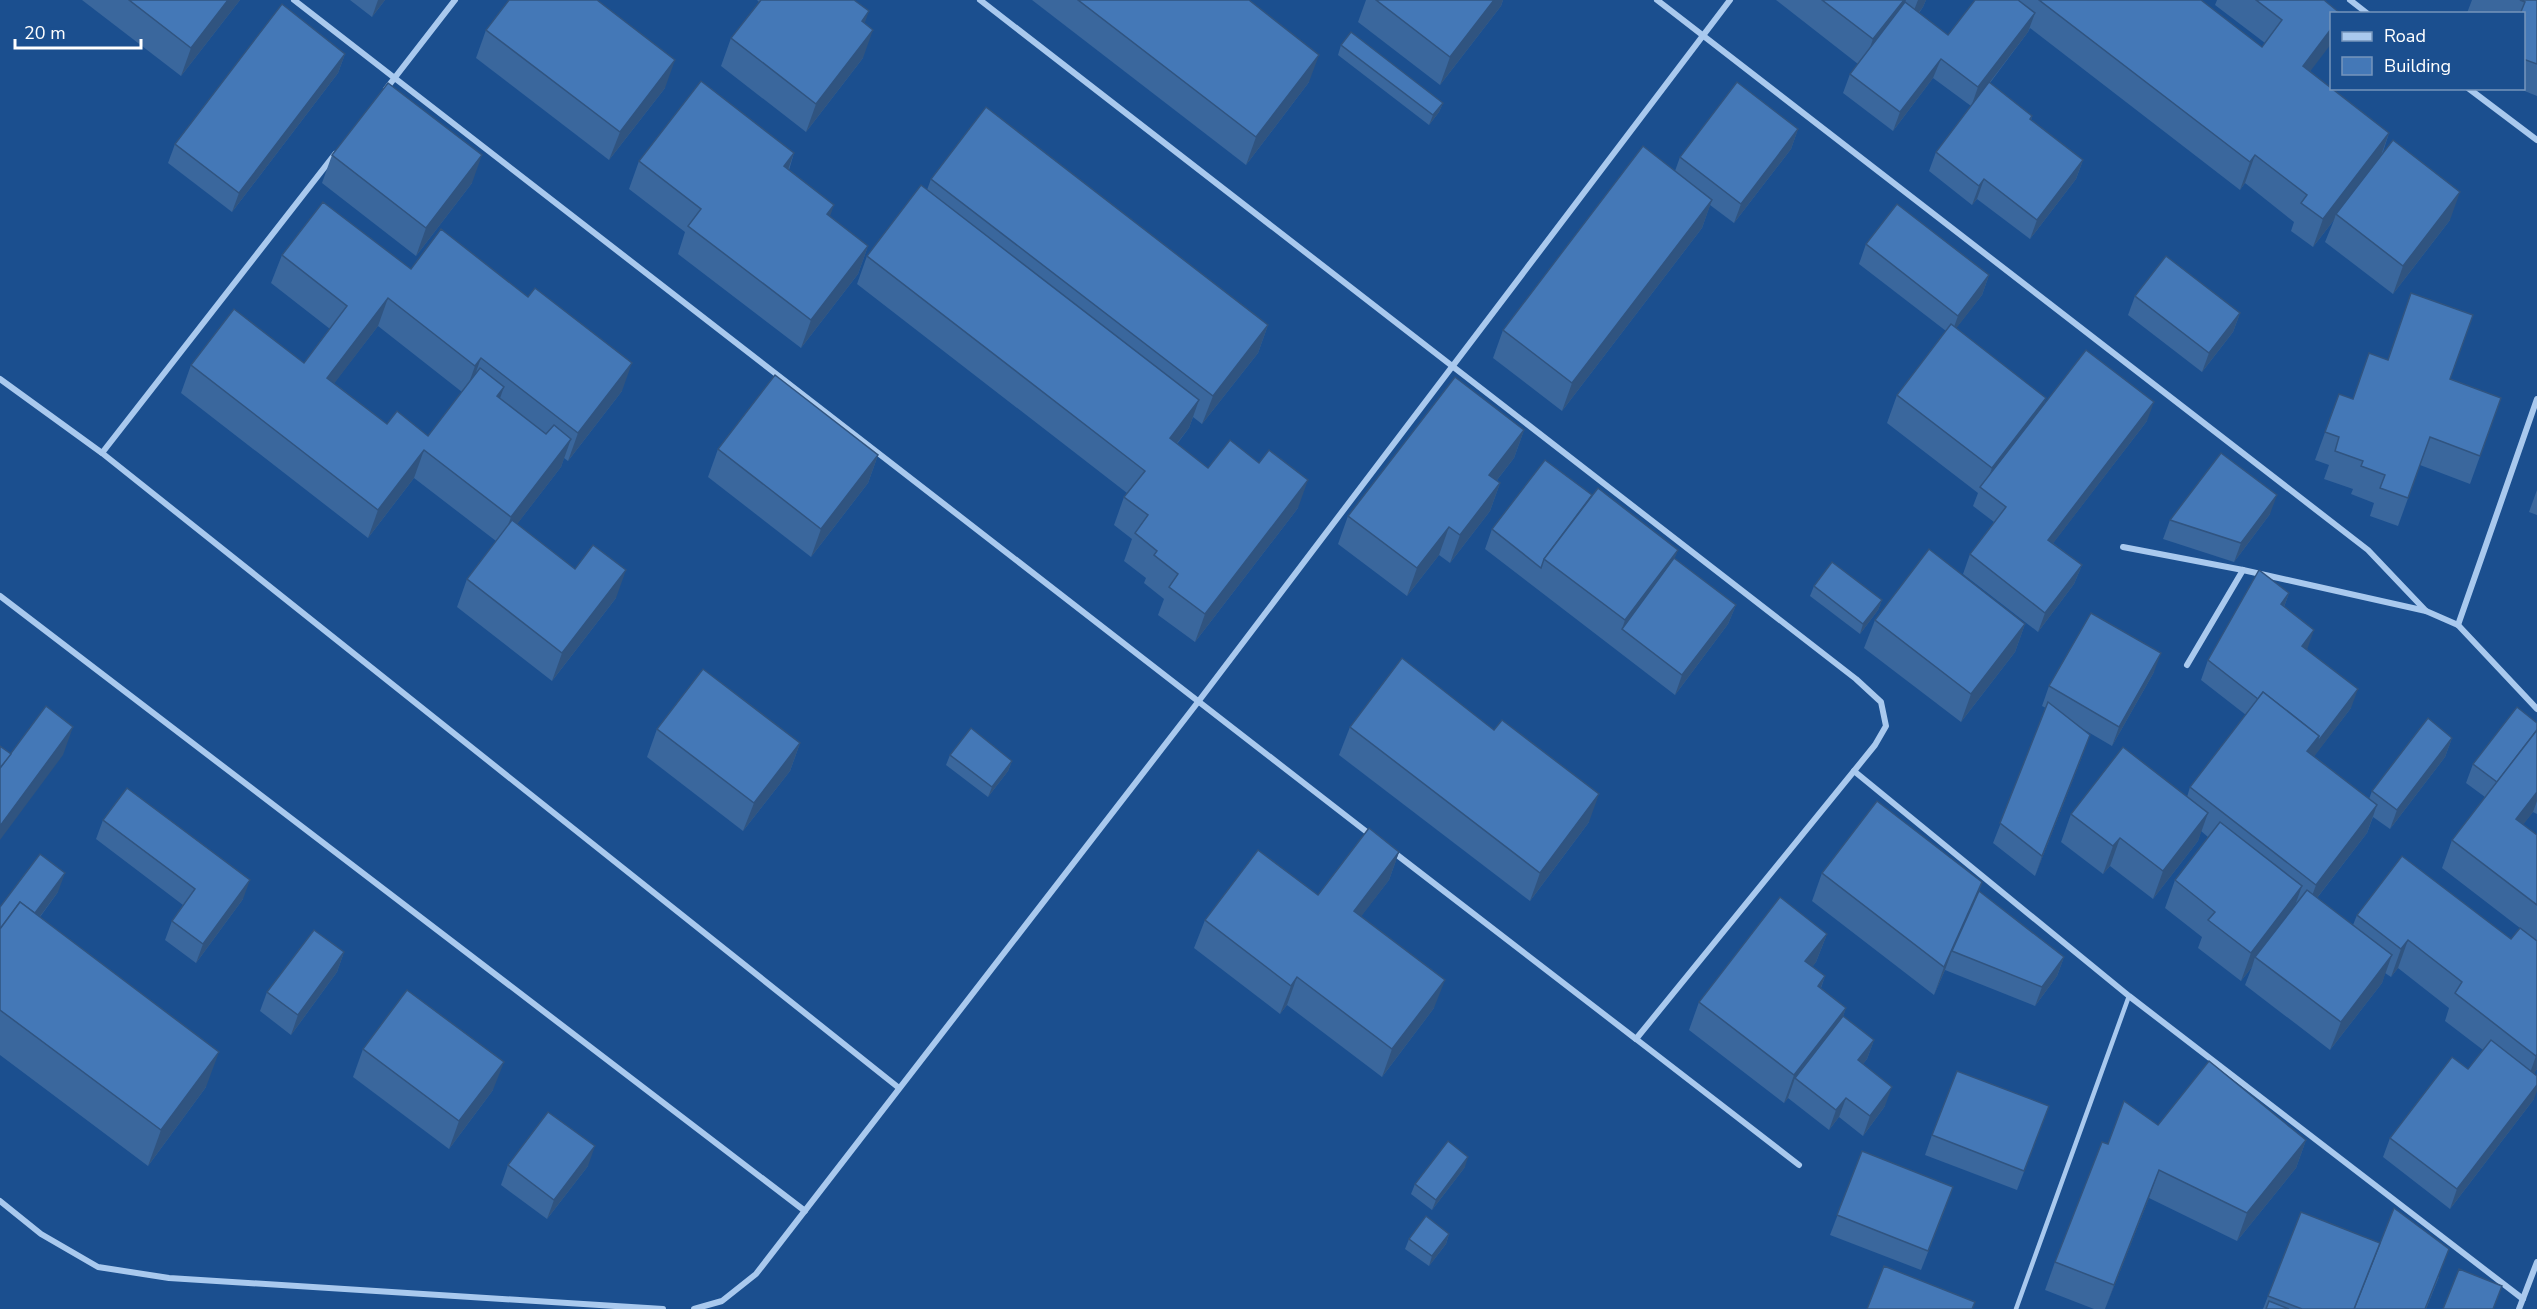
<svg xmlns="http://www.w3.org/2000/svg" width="2537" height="1309" font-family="'Nunito Sans',sans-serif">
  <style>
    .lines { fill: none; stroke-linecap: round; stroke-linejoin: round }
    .service { stroke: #a9c9ee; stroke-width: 4.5 }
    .minor { stroke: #a9c9ee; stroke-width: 6 }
    .wall { fill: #3a679d; fill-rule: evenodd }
    .shaded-wall { fill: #305480 }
    .building { fill: #4478b7; stroke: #305480; stroke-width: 1.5 }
  </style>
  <rect width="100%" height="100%" fill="#1b4f8f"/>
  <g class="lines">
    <path class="service" d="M2016,1309L2129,996"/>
    <g class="minor">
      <path d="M294,0L1372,836"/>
      <path d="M980,0L1856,679L1881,702L1886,726L1875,745L1854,771L2129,996L2523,1299"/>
      <path d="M1657,0L2368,550L2426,611"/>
      <path d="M2350,0L2368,14"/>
      <path d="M2468,88L2537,140"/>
      <path d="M386,89L455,0"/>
      <path d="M0,379L102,453L899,1088"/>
      <path d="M102,453L335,154"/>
      <path d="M2123,547L2243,570L2426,611L2458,625L2537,399"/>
      <path d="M0,596L805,1211"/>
      <path d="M2458,625L2537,709"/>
      <path d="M2187,665L2243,570"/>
      <path d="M1392,851L1636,1039L1854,771"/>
      <path d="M1636,1039L1799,1165"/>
      <path d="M0,1201L41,1234L98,1267L169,1278L663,1309"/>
      <path d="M694,1309L722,1301L756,1274L1198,702L1730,0"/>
      <path d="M2519,1309L2537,1262"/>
    </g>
  </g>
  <g class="wall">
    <path d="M82,0H240L181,76Z"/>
    <path d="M350,0H385L372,17Z"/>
    <path d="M757,0H854L865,23L863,58L806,132L721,66L731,38L759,2Z"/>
    <path d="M1032,0H1249L1309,82L1246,165Z"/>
    <path d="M1366,0H1503L1501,6L1440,85L1358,22Z"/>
    <path d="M1776,0H1926L1923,7L1919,13L1948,35L1975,0H2201L2262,47L2265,43L2215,5L2217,0H2324L2310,72L2389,133L2382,155L2450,220L2393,294L2325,242L2334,220L2313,247L2291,231L2294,222L2245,183L2240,190L2030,28L2028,32L1990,83L2032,116L2031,120L2083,160L2076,179L2030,239L1977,199L1972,205L1929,171L1936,152L1971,106L1933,78L1893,131L1843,93L1850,74L1858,64Z"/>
    <path d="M2472,0H2537V96L2517,88H2523V14H2468L2467,13Z"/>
    <path d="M486,30L665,88L609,160L476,58Z"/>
    <path d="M1341,45L1443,103L1439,112L1429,125L1338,55Z"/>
    <path d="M345,54L338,73L232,212L168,163L175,144Z"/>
    <path d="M1798,129L1791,149L1734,223L1710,205L1702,228L1562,411L1493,358L1503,330L1675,171L1680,157Z"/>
    <path d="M794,153L789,170L830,217L868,246L858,274L801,348L678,254L685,232L629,189L639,161Z"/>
    <path d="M332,155L472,183L416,256L322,183Z"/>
    <path d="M931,179L1268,325L1258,353L1202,424L1193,417L1189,428L1177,444L1208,468L1298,508L1195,642L1158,615L1164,599L1144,583L1146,578L1124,561L1132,539L1114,525L1124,497L1127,493L857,284L867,256L927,190Z"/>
    <path d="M1866,244L1989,275L1982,295L1956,328L2046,398L2043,406L2147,421L2053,543L2082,565L2074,584L2038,632L1963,574L1970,554L1994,522L1973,506L1978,493L1887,423L1897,395L1946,331L1859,264Z"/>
    <path d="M282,255L411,269L622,391L568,461L564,458L561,467L517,524L575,569L616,598L552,681L457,607L467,579L496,541L414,478L368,538L181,393L191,365L304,363L330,329L271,283ZM378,326L462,392L428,436L387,424L334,383Z"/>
    <path d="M2135,296L2240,313L2233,332L2202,372L2128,315Z"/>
    <path d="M2387,360L2450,379L2501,398L2470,484L2420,465L2398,526L2370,516L2374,503L2351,494L2353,489L2324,479L2329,465L2315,460L2339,394L2353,399Z"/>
    <path d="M1524,430L1514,458L1497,480L1500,483L1490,511L1450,563L1439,555L1407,596L1338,544L1348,516Z"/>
    <path d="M718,449L878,455L868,483L811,557L708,477Z"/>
    <path d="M2537,490V515L2529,512Z"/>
    <path d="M1592,495L1678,550L1674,558L1736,605L1728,624L1675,695L1485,549L1492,529Z"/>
    <path d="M2270,514L2234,562L2163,539L2170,520Z"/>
    <path d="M1814,586L1882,600L1878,610L1860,634L1810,596Z"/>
    <path d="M2289,593L2284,607L2307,649L2351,708L2314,756L2369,799L2372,791L2452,738L2445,757L2390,829L2373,817L2367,833L2317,898L2353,925L2357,915L2511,939L2520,928L2442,868L2452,840L2485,797L2466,783L2473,764L2537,723V814L2533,812L2523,824L2537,835V1069L2534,1073V1099L2450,1209L2383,1157L2390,1138L2468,1069L2483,1050L2445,1021L2449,1008L2398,968L2391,977L2385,973L2382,983L2330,1050L2245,985L2252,967L2241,981L2198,948L2202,937L2165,908L2175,880L2208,837L2201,831L2198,841L2153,899L2110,866L2103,874L2061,842L2071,814L2187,797L2190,787L2246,715L2201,680L2208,660Z"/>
    <path d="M1875,620L2025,624L2015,652L1961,722L1864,648Z"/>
    <path d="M2154,672L2112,746L2083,729V754L2035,876L1993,843L2046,708L2042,706L2049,686Z"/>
    <path d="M1350,727L1589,822L1530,901L1339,755Z"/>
    <path d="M657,729L800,743L790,771L743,831L647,757Z"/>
    <path d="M950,755L1012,761L1008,771L988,797L946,765Z"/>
    <path d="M103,820L243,899L196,963L165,940L172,921L183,905L96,839Z"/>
    <path d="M1399,852L1389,880L1361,916L1434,1008L1382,1077L1287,1005L1280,1014L1194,948L1205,920L1318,895Z"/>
    <path d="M1822,873L1982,882L1979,891L2064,957L2057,976L2035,1006L1945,970L1934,995L1812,901Z"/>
    <path d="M58,892L40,917L206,1087L148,1166L0,1055V907Z"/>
    <path d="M1827,934L1816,962L1812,967L1825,976L1821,988L1846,1008L1843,1016L1874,1040L1867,1059L1863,1064L1885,1106L1863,1136L1839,1117L1829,1130L1788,1098L1784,1103L1689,1030L1699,1002Z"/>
    <path d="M344,952L337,972L291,1035L260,1011L267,992Z"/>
    <path d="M363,1049L493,1090L449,1149L353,1077Z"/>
    <path d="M2049,1106L2017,1190L1925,1155L1932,1135Z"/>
    <path d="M2158,1125L2306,1140L2296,1168L2237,1241L2149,1198L2105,1309H2094L2045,1290L2055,1262L2108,1144Z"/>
    <path d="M1862,1151L1946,1206L1921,1270L1830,1235Z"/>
    <path d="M508,1165L588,1166L547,1219L501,1185Z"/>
    <path d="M1465,1167L1432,1210L1411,1194L1415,1184Z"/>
    <path d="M1449,1234L1446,1244L1429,1266L1405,1249L1409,1239Z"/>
    <path d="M2439,1277L2426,1309H2263L2268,1296Z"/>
  </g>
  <g class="shaded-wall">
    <path d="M228,0H240L181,76L191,48Z"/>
    <path d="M378,0H385L372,17Z"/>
    <path d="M1494,0H1503L1501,6L1440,85L1450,57Z"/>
    <path d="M1904,0H1906L1898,22L1863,67L1873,39Z"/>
    <path d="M1918,0H1926L1923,7L1907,28Z"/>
    <path d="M869,11L859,39L862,21Z"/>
    <path d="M2035,13L2028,32L1971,107L1978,87Z"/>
    <path d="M2331,29V44L2293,94L2303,66Z"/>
    <path d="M873,30L863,58L806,132L816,104Z"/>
    <path d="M345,54L338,73L232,212L239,193Z"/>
    <path d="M1319,55L1309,82L1246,165L1256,137Z"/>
    <path d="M1941,59L1933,78L1893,131L1900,112Z"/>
    <path d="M675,60L665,88L609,160L620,132Z"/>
    <path d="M1443,103L1439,112L1429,125L1433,115Z"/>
    <path d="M1798,129L1791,149L1734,223L1741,204Z"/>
    <path d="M2389,133L2379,161L2336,214L2334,220L2313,247L2323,219Z"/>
    <path d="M794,153L784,181V166Z"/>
    <path d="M482,155L472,183L416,256L426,228Z"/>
    <path d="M2255,155L2245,183L2240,190L2250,162Z"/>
    <path d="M2083,160L2076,179L2030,239L2037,220Z"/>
    <path d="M1984,179L1977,199L1972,205L1979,186Z"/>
    <path d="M2460,192L2450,220L2393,294L2403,266Z"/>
    <path d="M1712,200L1702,228L1562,411L1572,383Z"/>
    <path d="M834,205L824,233L827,214Z"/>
    <path d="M868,246L858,274L801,348L811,320Z"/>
    <path d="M1989,275L1982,295L1951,335L1958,316Z"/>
    <path d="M388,298L378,326L317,406L327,378Z"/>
    <path d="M2240,313L2233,332L2202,372L2209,353Z"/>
    <path d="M1268,325L1258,353L1202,424L1213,396Z"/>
    <path d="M481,358L471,386L465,394L475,366Z"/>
    <path d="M632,363L622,391L568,461L578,433Z"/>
    <path d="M504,387L494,415L497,396Z"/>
    <path d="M2046,398L2036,426L1984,490L1992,468Z"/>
    <path d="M1199,400L1189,428L1159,466L1170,438Z"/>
    <path d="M2154,402L2147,421L2041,559L2048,540Z"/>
    <path d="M1524,430L1514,458L1479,503L1489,475Z"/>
    <path d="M571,439L561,467L501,545L511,517Z"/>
    <path d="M424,450L414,478L368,538L378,510Z"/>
    <path d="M878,455L868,483L811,557L821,529Z"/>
    <path d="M1308,480L1298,508L1195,642L1205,614Z"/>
    <path d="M1500,483L1490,511L1450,563L1460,535Z"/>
    <path d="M2277,495L2270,514L2234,562L2241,543Z"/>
    <path d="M1449,527L1439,555L1407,596L1417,568Z"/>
    <path d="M1678,550L1667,578L1622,629L1625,620Z"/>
    <path d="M2082,565L2074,584L2038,632L2045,613Z"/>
    <path d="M626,570L616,598L552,681L562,653Z"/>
    <path d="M2289,593L2282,612L2281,604Z"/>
    <path d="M1882,600L1878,610L1860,634L1863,624Z"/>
    <path d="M1736,605L1728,624L1675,695L1682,675Z"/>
    <path d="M2025,624L2015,652L1961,722L1971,694Z"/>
    <path d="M2314,630L2307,650L2302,646Z"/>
    <path d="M2161,653L2154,672L2112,746L2119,727Z"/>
    <path d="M2358,689L2351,708L2297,779L2307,751Z"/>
    <path d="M73,727L63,755L0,840V826Z"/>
    <path d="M2090,735L2083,754L2035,876L2042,856Z"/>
    <path d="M2452,738L2445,757L2390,829L2397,810Z"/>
    <path d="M800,743L790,771L743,831L754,803Z"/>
    <path d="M1012,761L1008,771L988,797L992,787Z"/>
    <path d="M2537,792V801L2533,812L2506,847L2516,819Z"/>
    <path d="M1599,794L1589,822L1530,901L1540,873Z"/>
    <path d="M2377,805L2367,833L2306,912L2316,885Z"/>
    <path d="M2208,813L2198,841L2153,899L2163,871Z"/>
    <path d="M2120,838L2110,866L2103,874L2113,846Z"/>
    <path d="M1399,852L1389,880L1344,939L1354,911Z"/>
    <path d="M65,873L58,892L18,946L25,927Z"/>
    <path d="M250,880L243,899L196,963L203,944Z"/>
    <path d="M1982,882L1971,910L1952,951L1945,970L1934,995L1944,967Z"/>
    <path d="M2302,886L2292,914L2255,957L2252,967L2241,981L2251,953Z"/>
    <path d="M1827,934L1816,962L1795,989L1805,961Z"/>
    <path d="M2408,940L2398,968L2391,977L2401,949Z"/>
    <path d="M344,952L337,972L291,1035L298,1015Z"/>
    <path d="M2392,955L2382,983L2330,1050L2341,1022Z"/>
    <path d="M2064,957L2057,976L2035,1006L2042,987Z"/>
    <path d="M1825,976L1815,1004L1818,986Z"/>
    <path d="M1297,977L1287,1005L1280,1014L1291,986Z"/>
    <path d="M1445,980L1434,1008L1382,1077L1392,1049Z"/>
    <path d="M1846,1008L1836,1036L1795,1078L1788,1098L1784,1103L1794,1075Z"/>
    <path d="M1874,1040L1867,1059L1851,1079L1858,1060Z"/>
    <path d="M219,1052L206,1087L148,1166L161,1130Z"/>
    <path d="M2537,1054V1069L2526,1084L2536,1056Z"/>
    <path d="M504,1062L493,1090L449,1149L459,1121Z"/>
    <path d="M2537,1085V1091L2534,1099L2450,1209L2457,1189Z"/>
    <path d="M1892,1087L1885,1106L1863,1136L1870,1116Z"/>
    <path d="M1846,1098L1839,1117L1829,1130L1836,1110Z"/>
    <path d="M2306,1140L2296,1168L2237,1241L2247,1213Z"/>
    <path d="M595,1146L588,1166L547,1219L554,1200Z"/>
    <path d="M1468,1157L1465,1167L1432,1210L1436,1200Z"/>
    <path d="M2159,1170L2149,1198L2105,1309L2114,1285Z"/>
    <path d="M1449,1234L1446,1244L1429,1266L1432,1256Z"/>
  </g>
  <g class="building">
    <path d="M129,0H228L191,48Z"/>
    <path d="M509,0H597L675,60L620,132L486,30Z"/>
    <path d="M761,0H854L869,11L862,21L873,30L816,104L731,38Z"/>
    <path d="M1078,0H1249L1319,55L1256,137Z"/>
    <path d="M1376,0H1494L1450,57Z"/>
    <path d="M1822,0H1904L1873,39Z"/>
    <path d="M1975,0H2018L2035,13L1978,87L1941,59L1900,112L1850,74L1905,2L1948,35Z"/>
    <path d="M2039,0H2201L2262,47L2282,20L2256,0H2324L2341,14H2331V29L2303,66L2389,133L2323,219L2301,203L2307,195L2255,155L2250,162Z"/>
    <path d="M2520,0H2537V64L2523,59V14H2520L2525,2Z"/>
    <path d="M282,4L345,54L239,193L175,144Z"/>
    <path d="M1351,32L1443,103L1433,115L1341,45Z"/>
    <path d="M701,81L794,153L784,166L834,205L827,214L868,246L811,320L688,226L701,209L639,161Z"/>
    <path d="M1737,82L1798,129L1741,204L1680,157Z"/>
    <path d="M1989,82L2032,116L2030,119L2083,160L2037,220L1984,179L1979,186L1936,152Z"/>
    <path d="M388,83L482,155L426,228L332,155Z"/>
    <path d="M986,107L1268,325L1213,396L931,179Z"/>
    <path d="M2393,140L2460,192L2403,266L2336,214Z"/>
    <path d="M1643,146L1712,200L1572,383L1503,330Z"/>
    <path d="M921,185L1199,400L1170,438L1208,468L1230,440L1259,463L1269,450L1308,480L1205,614L1169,587L1178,574L1154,555L1157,551L1135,533L1148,515L1124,497L1145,471L867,256Z"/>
    <path d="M323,202L411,269L441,229L528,297L535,288L632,363L578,433L481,358L475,366L388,298L327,378L387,424L397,411L428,436L480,368L504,387L497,396L546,434L554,425L571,439L511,517L424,450L378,510L191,365L234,309L304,363L347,306L282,255Z"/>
    <path d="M1897,204L1989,275L1958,316L1866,244Z"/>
    <path d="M2166,256L2240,313L2209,353L2135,296Z"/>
    <path d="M2411,293L2473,315L2450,379L2501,398L2480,456L2430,437L2408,498L2380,488L2385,475L2361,466L2363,461L2335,451L2339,437L2325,432L2339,394L2353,399L2369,353L2388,360Z"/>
    <path d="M1951,324L2046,398L1992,468L1897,395Z"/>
    <path d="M2086,350L2154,402L2048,540L2082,565L2045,613L1970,554L2006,507L1980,487Z"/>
    <path d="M775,375L878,455L821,529L718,449Z"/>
    <path d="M1455,377L1524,430L1489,475L1500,483L1460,535L1449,527L1417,568L1348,516Z"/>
    <path d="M2221,453L2277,495L2241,543L2170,520Z"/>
    <path d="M1545,460L1592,495L1544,559L1541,568L1492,529Z"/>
    <path d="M1598,488L1678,550L1625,620L1544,559Z"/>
    <path d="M512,520L575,569L593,545L626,570L562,653L467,579Z"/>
    <path d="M1929,549L2025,624L1971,694L1875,620Z"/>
    <path d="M1674,558L1736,605L1682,675L1622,629Z"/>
    <path d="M1832,562L1882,600L1863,624L1814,586Z"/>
    <path d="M2259,570L2289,593L2281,604L2314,630L2302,646L2358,689L2316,744L2319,736L2263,692L2258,699L2208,660Z"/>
    <path d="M2091,613L2161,653L2119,727L2049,686Z"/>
    <path d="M1402,658L1494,730L1502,720L1599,794L1540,873L1350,727Z"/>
    <path d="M703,669L800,743L754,803L657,729Z"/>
    <path d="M2263,692L2319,736L2307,751L2377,805L2316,885L2190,787Z"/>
    <path d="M2048,702L2090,735L2042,856L2000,823Z"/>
    <path d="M46,706L73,727L0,826V768Z"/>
    <path d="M2517,707L2537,723V730L2497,782L2473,764Z"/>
    <path d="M2428,718L2452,738L2397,810L2372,791Z"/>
    <path d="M971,728L1012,761L992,787L950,755Z"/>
    <path d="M2537,730V792L2516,819L2537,835V905L2452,840Z"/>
    <path d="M0,746L11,754L0,768Z"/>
    <path d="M2123,747L2208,813L2163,871L2120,838L2113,846L2071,814Z"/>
    <path d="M127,788L250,880L203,944L172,921L195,889L103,820Z"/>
    <path d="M1877,801L1982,882L1944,967L1822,873Z"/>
    <path d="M2220,822L2302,886L2251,953L2208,920L2215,912L2175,880Z"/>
    <path d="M1369,828L1399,852L1354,911L1445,980L1392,1049L1297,977L1291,986L1205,920L1258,850L1318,895Z"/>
    <path d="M40,854L65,873L35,913L20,902L0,929V907Z"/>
    <path d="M2402,856L2511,939L2520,928L2537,941V1054L2536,1056L2455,993L2462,982L2408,940L2401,949L2357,915Z"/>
    <path d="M2307,890L2392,955L2341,1022L2255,957Z"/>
    <path d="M1979,891L2064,957L2042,987L1952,951Z"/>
    <path d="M1780,897L1827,934L1805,961L1825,976L1818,986L1846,1008L1794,1075L1699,1002Z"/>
    <path d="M20,902L219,1052L161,1130L0,1010V929Z"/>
    <path d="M314,930L344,952L298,1015L267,992Z"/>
    <path d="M407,990L504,1062L459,1121L363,1049Z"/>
    <path d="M1843,1016L1874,1040L1858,1060L1892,1087L1870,1116L1846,1098L1836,1110L1795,1078Z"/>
    <path d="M2491,1040L2537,1076V1085L2457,1189L2390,1138L2452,1057L2468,1069Z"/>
    <path d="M2209,1061L2306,1140L2247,1213L2159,1170L2114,1285L2055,1262L2102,1142L2108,1144L2124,1101L2158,1125Z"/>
    <path d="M1957,1071L2049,1106L2024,1171L1932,1135Z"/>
    <path d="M548,1112L595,1146L554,1200L508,1165Z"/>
    <path d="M1448,1141L1468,1157L1436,1200L1415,1184Z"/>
    <path d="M1862,1151L1953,1187L1928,1251L1837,1215Z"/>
    <path d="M2394,1208L2449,1249L2425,1309H2354Z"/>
    <path d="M2301,1212L2380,1243L2354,1309H2302L2268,1296Z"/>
    <path d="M1426,1216L1449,1234L1432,1256L1409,1239Z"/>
    <path d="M1884,1266L1975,1302L1972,1309H1867Z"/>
    <path d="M2459,1269L2502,1286L2493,1309H2443Z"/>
    <path d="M2269,1301L2289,1309H2266Z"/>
  </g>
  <rect x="2330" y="12" width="195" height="78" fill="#1b4f8f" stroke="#7695bc" stroke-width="1.5"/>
  <rect x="2342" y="32" width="30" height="9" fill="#a9c9ee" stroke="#7695bc" stroke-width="1.5"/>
  <text x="2384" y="42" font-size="18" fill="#ffffff">Road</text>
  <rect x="2342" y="57" width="30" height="18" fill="#4478b7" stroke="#7695bc" stroke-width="1.5"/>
  <text x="2384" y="72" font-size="18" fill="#ffffff">Building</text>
  <path d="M15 39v9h126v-9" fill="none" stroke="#ffffff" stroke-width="3"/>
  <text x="24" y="39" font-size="18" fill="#ffffff" stroke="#1b4f8f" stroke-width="4.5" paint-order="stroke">20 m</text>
</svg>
